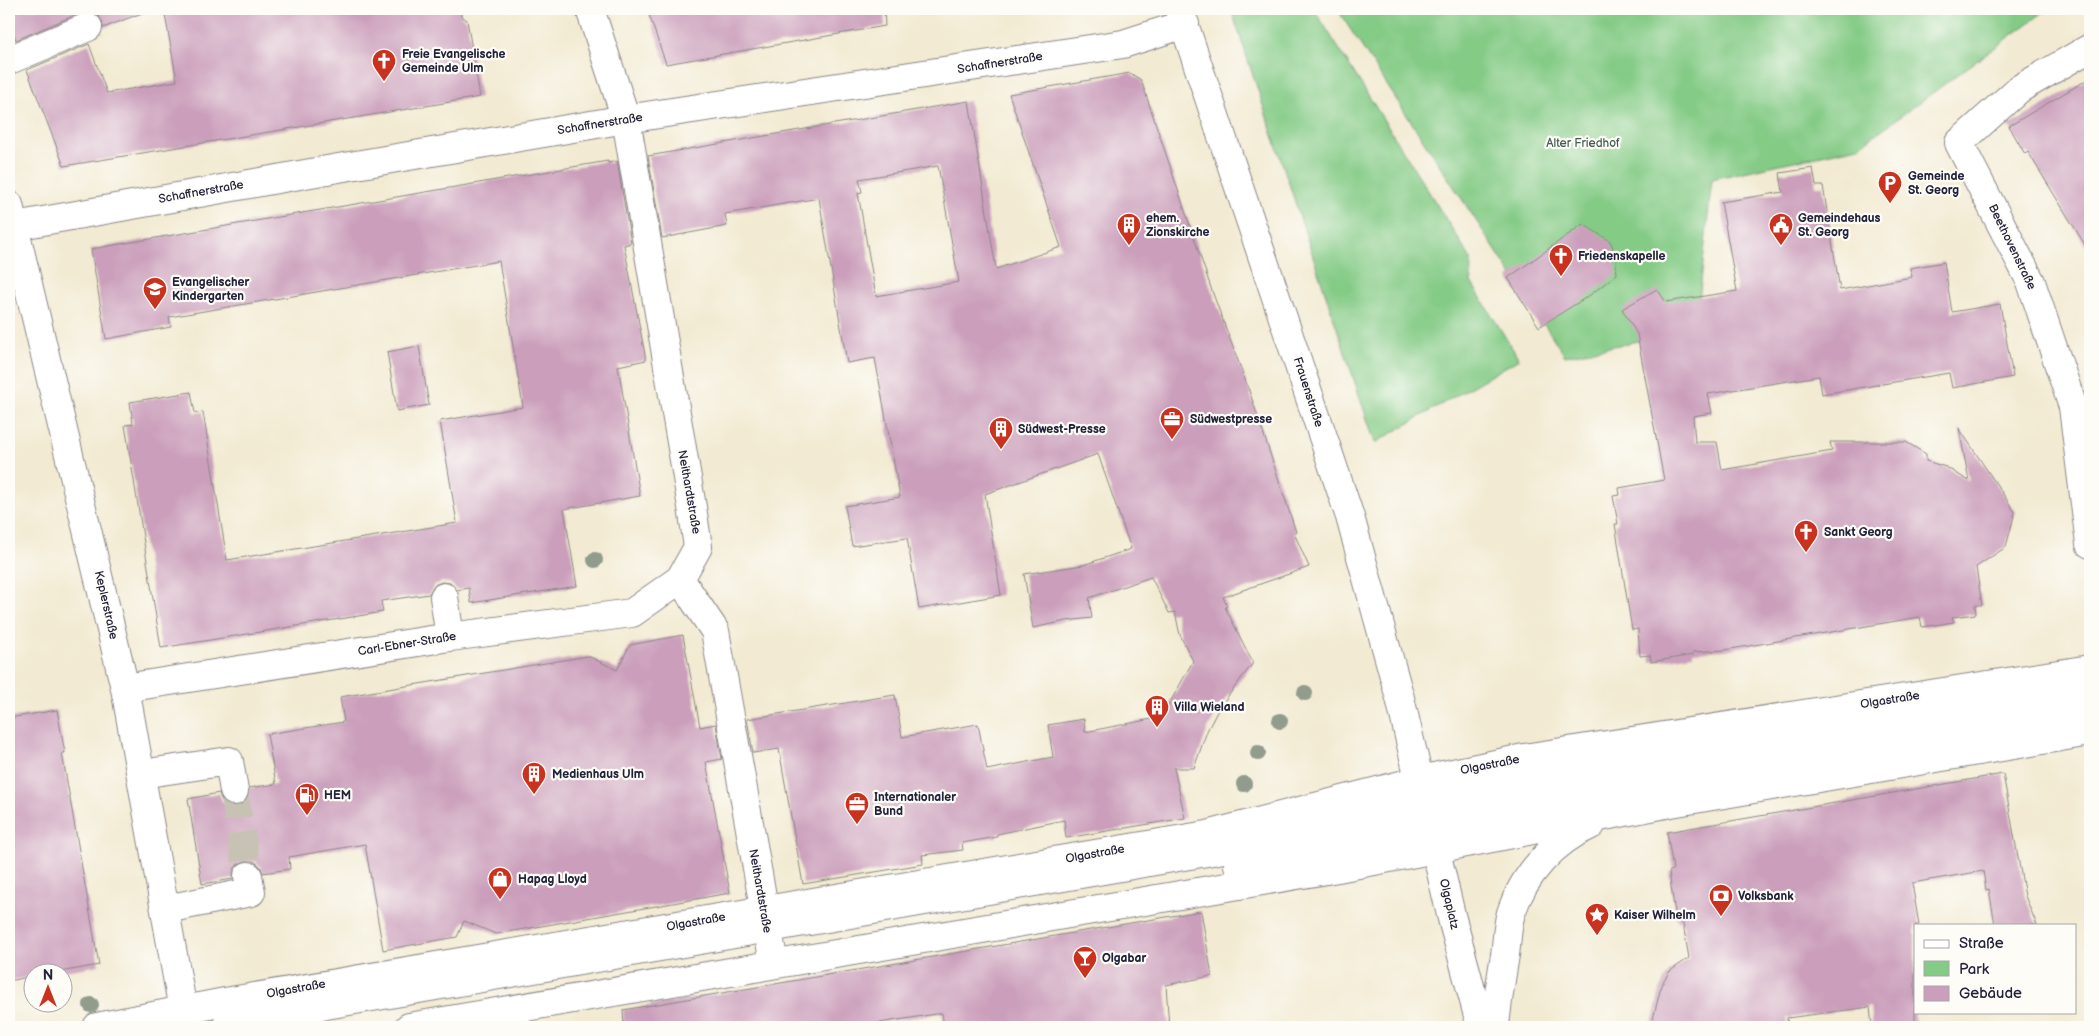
<svg xmlns="http://www.w3.org/2000/svg" width="2099" height="1036" font-family="'Balsamiq Sans',sans-serif">
  <style>
    .green { fill: #84cb86; stroke: #537660 }
    .building { fill: #cb9fbb; fill-rule: evenodd }
    .lines { fill: none; stroke-linecap: round; stroke-linejoin: round }
    .minor-tunnel { stroke: #c8c2b4; stroke-width: 28; stroke-dasharray: 28 14; stroke-linecap: butt }
    .minor-casing { stroke: #8a8686; stroke-width: 30 }
    .major-casing { stroke: #8a8686; stroke-width: 30 }
    .minor { stroke: #fff; stroke-width: 28 }
    .major { stroke: #fff; stroke-width: 28 }
    .tree { fill: #929c8d }
    .labels { text-anchor: middle; dominant-baseline: central; stroke-width: 4.5; stroke-linejoin: round; paint-order: stroke }
    .poi-label { font-size: 12px; font-weight: bold; fill: #22223b; stroke: #fdfcf7; text-anchor: start }
    .street-label { font-size: 12px; fill: #22223b; stroke: #fdfcf7 }
    .park-label { font-size: 12px; fill: #445d55; stroke: #fdfcf7 }
  </style>
  <rect width="100%" height="100%" fill="#fdfcf7"/>
  <filter id="ink" filterUnits="userSpaceOnUse"><feTurbulence type="fractalNoise" baseFrequency=".02" numOctaves="2"/><feDisplacementMap in="SourceGraphic" scale="10" xChannelSelector="R" yChannelSelector="G"/><feConvolveMatrix kernelMatrix="1 2 1 2 8 2 1 2 1" color-interpolation-filters="sRGB"/></filter>
  <filter id="wash" filterUnits="userSpaceOnUse"><feTurbulence type="fractalNoise" baseFrequency=".0096" numOctaves="4" result="noise"/><feDisplacementMap in="SourceGraphic" scale="20" xChannelSelector="R" yChannelSelector="G"/><feGaussianBlur stdDeviation="1.12" result="paint"/><feColorMatrix in="noise" values="0 0 0 0 0 0 0 0 0 0 0 0 0 0 0 0 0 1.4 0 .05"/><feComposite in="paint" operator="in"/></filter>
  <g filter="url(#wash)">
    <rect width="100%" height="100%" fill="#f2ead2"/>
    <g class="green">
      <path d="M1231,9H1314L1471,259V282L1519,359L1375,443Z"/>
      <path d="M1337,9H2048L1858,147L1712,179L1696,329L1565,356Z"/>
    </g>
    <g id="blocks">
      <g class="building">
        <path d="M9,9H147V11L103,28L102,21L97,14L90,12H82L16,40L9,22Z"/>
        <path d="M164,9H460L461,16L467,20L480,97L64,166L27,70L89,44L107,93L177,81Z"/>
        <path d="M647,9H884L885,26L666,64Z"/>
        <path d="M1130,73L1141,80L1212,291L1250,393L1296,532L1294,533L1309,567L1223,597L1227,606L1225,607L1253,663L1219,708L1207,731L1194,768H1174L1185,818L1066,838L1064,820L997,834V837L962,843L963,850L922,855L923,864L803,884L779,749L753,753L747,719L895,695L902,737L978,724L987,770L1053,757L1048,725L1084,719L1085,732L1162,717L1193,661L1180,635L1175,612L1169,613L1151,577L1089,598L1092,618L1066,621L1033,628L1024,574L1083,565L1131,549L1098,454L985,494L1001,595L919,609L907,538L852,546L845,506L900,497L875,358L847,363L819,198L725,214L727,226L662,238L648,156L969,101L996,269L1061,247L1009,94ZM938,166L959,282L876,296L858,193L862,192L859,179Z"/>
        <path d="M2090,78V253L2028,152L2025,154L2009,126Z"/>
        <path d="M608,161V163L617,161L631,243L624,245L646,360L618,366L640,496L564,509L577,586L471,603L469,588L457,590L450,583L442,582L434,585L429,594L381,601L383,612L161,648L125,425L133,424L130,402L191,392L195,413L203,412L227,560L457,523L440,421L523,407L499,261L169,317L171,327L106,339L91,249Z"/>
        <path d="M1813,168L1816,186H1823L1840,290L1912,277L1910,268L1944,262L1952,312L2000,304L2013,377L1952,388L1949,373L1822,394L1819,376L1708,394L1712,413L1693,416L1695,442H1717L1722,470L1832,451L1830,442H1906L1926,454V461L1946,467L1969,481L1959,428L2015,512L2006,547L1976,567L1982,605H1975L1976,614L1952,617L1954,622L1922,627L1920,617L1725,650L1693,652V655L1651,662L1650,655L1640,656L1638,629L1632,630L1615,524H1618L1613,496L1620,495L1619,488L1664,480L1637,334L1622,309L1657,289L1666,302L1737,291L1721,202L1783,192L1780,173Z"/>
        <path d="M1583,224L1610,241L1615,253L1617,274L1590,295L1539,327L1508,278Z"/>
        <path d="M419,346L429,405L397,411L387,352Z"/>
        <path d="M683,635L700,727L716,724L722,759L706,762L730,893L496,934L464,921L457,937L383,950L365,844L289,857L290,869L263,873L260,866L254,861H245L238,864L233,870V879L202,884L188,799L219,793L222,801L228,805L237,806L244,803L248,797L249,788L276,784L267,734L344,722L340,697L588,656L617,670L630,645Z"/>
        <path d="M57,710L65,753H62L99,965L49,974H32V976L9,981V718Z"/>
        <path d="M2003,774L2025,896L2037,925H1995L1989,889L1986,890L1983,871L1912,883L1919,925H1915V1027H1872L1870,1007L1787,1018L1788,1027H1651L1660,991L1664,980L1670,971L1689,958L1683,924L1677,920L1674,907L1669,872L1673,869L1667,832Z"/>
        <path d="M1201,911L1212,976L1166,985L1169,1027H944L942,1013L854,1027H624L623,1010Z"/>
      </g>
    </g>
  </g>
  <g filter="url(#ink)">
    <use href="#blocks" fill-opacity="0" stroke="#8a8686" stroke-width="1"/>
    <g class="lines">
      <path class="minor-tunnel" d="M234,791L248,876"/>
      <defs>
        <g id="minor">
          <path d="M1179,9L1350,517L1400,698L1451,915L1481,1027"/>
          <path d="M2090,48L2019,89L1959,143L2031,282L2073,407L2090,544"/>
          <path d="M9,60L88,27"/>
          <path d="M9,205L125,688L186,1027"/>
          <path d="M15,226L344,167L626,119L1123,44L1185,24"/>
          <path d="M680,579L715,631L774,964"/>
          <path d="M444,597L450,637"/>
          <path d="M125,688L450,637L632,613L680,579L698,547L692,507L626,119L590,9"/>
          <path d="M141,774L229,761L234,791"/>
          <path d="M1238,865L1556,802L2090,712"/>
          <path d="M166,909L251,892L248,876"/>
          <path d="M226,1027L326,1005L1224,849L1426,802L1562,776L2090,692"/>
        </g>
        <g id="major">
          <path d="M97,1027L225,1002L1207,835L1420,780L1524,758L2090,669"/>
          <path d="M409,1027L1338,868L1671,803L2090,732"/>
          <path d="M1495,1027C1497,1003 1501,979 1505,955C1507,941 1507,926 1511,913C1524,874 1554,841 1591,825"/>
        </g>
      </defs>
      <use href="#minor" class="minor-casing"/>
      <use href="#major" class="major-casing"/>
      <use href="#minor" class="minor"/>
      <use href="#major" class="major"/>
    </g>
    <g class="tree">
      <circle cx="595" cy="560" r="8"/>
      <circle cx="1305" cy="693" r="8"/>
      <circle cx="1280" cy="721" r="8"/>
      <circle cx="1258" cy="753" r="8"/>
      <circle cx="1244" cy="784" r="8"/>
      <circle cx="91" cy="1005" r="8"/>
    </g>
  </g>
  <defs>
    <symbol id="church-pin" viewBox="-11 -11 22 30"><path d="M0 17L-7.5 6A9.5 9.5 0 1 1 7.5 6Z" fill="#c8321e" stroke="#fdfcf7"/><path d="M-1.2-6h2.4v3.5h3.3v2.4h-3.3V6h-2.4V-.1h-3.3v-2.4h3.3Z" fill="#fff"/></symbol>
    <symbol id="parking-pin" viewBox="-11 -11 22 30"><path d="M0 17L-7.5 6A9.5 9.5 0 1 1 7.5 6Z" fill="#c8321e" stroke="#fdfcf7"/><path d="M-3.5-5.5H1a3.5 3.5 0 0 1 0 7H-1V5.5H-3.5ZM-1-3.4V-.6H.8a1.4 1.4 0 0 0 0-2.8Z" fill="#fff"/></symbol>
    <symbol id="building-pin" viewBox="-11 -11 22 30"><path d="M0 17L-7.5 6A9.5 9.5 0 1 1 7.5 6Z" fill="#c8321e" stroke="#fdfcf7"/><path d="M-4-6H4V6H1V3H-1V6H-4ZM-2.5-4.3h1.7v1.8h-1.7ZM.8-4.3h1.7v1.8H.8ZM-2.5-1h1.7V.8h-1.7ZM.8-1h1.7V.8H.8Z" fill="#fff"/></symbol>
    <symbol id="civic-pin" viewBox="-11 -11 22 30"><path d="M0 17L-7.5 6A9.5 9.5 0 1 1 7.5 6Z" fill="#c8321e" stroke="#fdfcf7"/><path d="M-.6-6.5H3V-4.5H.6V-3L4-1V1h2V6H-6V1h2V-1L-.6-3ZM-1.2 2.5V6h2.4V2.5Z" fill="#fff"/></symbol>
    <symbol id="school-pin" viewBox="-11 -11 22 30"><path d="M0 17L-7.5 6A9.5 9.5 0 1 1 7.5 6Z" fill="#c8321e" stroke="#fdfcf7"/><path d="M0-5L7-2L0 1L-7-2ZM-4 1L0 2.5L4 1V4Q0 6-4 4Z" fill="#fff"/></symbol>
    <symbol id="office-pin" viewBox="-11 -11 22 30"><path d="M0 17L-7.5 6A9.5 9.5 0 1 1 7.5 6Z" fill="#c8321e" stroke="#fdfcf7"/><path d="M-6-3h4V-5.5h4V-3h4V5H-6ZM-1-4.5V-3h2v-1.5ZM-6 0V1H6V0Z" fill="#fff"/></symbol>
    <symbol id="fuel-pin" viewBox="-11 -11 22 30"><path d="M0 17L-7.5 6A9.5 9.5 0 1 1 7.5 6Z" fill="#c8321e" stroke="#fdfcf7"/><path d="M-5.5-6h7V0h2V4h1.3V-2.5L3-4.5l.8-.8L6-3V5H2.5V1h-1V6h-7ZM-4.2-4.7v3.2H.2V-4.7Z" fill="#fff"/></symbol>
    <symbol id="shop-pin" viewBox="-11 -11 22 30"><path d="M0 17L-7.5 6A9.5 9.5 0 1 1 7.5 6Z" fill="#c8321e" stroke="#fdfcf7"/><path d="M-5-2.5h2.3a2.7 3.5 0 0 1 5.4 0H5L5.5 6h-11ZM-1.5-2.5h3a1.5 2.3 0 0 0-3 0Z" fill="#fff"/></symbol>
    <symbol id="bank-pin" viewBox="-11 -11 22 30"><path d="M0 17L-7.5 6A9.5 9.5 0 1 1 7.5 6Z" fill="#c8321e" stroke="#fdfcf7"/><path d="M-6-4H6V4H-6ZM0-2.3a2.3 2.3 0 1 0 0 4.6a2.3 2.3 0 1 0 0-4.6Z" fill="#fff"/></symbol>
    <symbol id="sight-pin" viewBox="-11 -11 22 30"><path d="M0 17L-7.5 6A9.5 9.5 0 1 1 7.5 6Z" fill="#c8321e" stroke="#fdfcf7"/><path d="M0-6L1.8-2.2L6-1.7L2.9 1.2L3.7 5.4L0 3.3L-3.7 5.4L-2.9 1.2L-6-1.7L-1.8-2.2Z" fill="#fff"/></symbol>
    <symbol id="bar-pin" viewBox="-11 -11 22 30"><path d="M0 17L-7.5 6A9.5 9.5 0 1 1 7.5 6Z" fill="#c8321e" stroke="#fdfcf7"/><path d="M-6-5H6L.8 .8V4.5H3.5V6h-7V4.5H-.8V.8Z" fill="#fff"/></symbol>
  </defs>
  <g fill-rule="evenodd">
    <use href="#church-pin" x="370" y="47" width="28" height="38"/>
    <use href="#parking-pin" x="1876" y="169" width="28" height="38"/>
    <use href="#building-pin" x="1115" y="211" width="28" height="38"/>
    <use href="#civic-pin" x="1767" y="211" width="28" height="38"/>
    <use href="#church-pin" x="1547" y="242" width="28" height="38"/>
    <use href="#school-pin" x="141" y="275" width="28" height="38"/>
    <use href="#office-pin" x="1158" y="405" width="28" height="38"/>
    <use href="#building-pin" x="987" y="415" width="28" height="38"/>
    <use href="#church-pin" x="1792" y="518" width="28" height="38"/>
    <use href="#building-pin" x="1143" y="693" width="28" height="38"/>
    <use href="#building-pin" x="520" y="760" width="28" height="38"/>
    <use href="#fuel-pin" x="293" y="781" width="28" height="38"/>
    <use href="#office-pin" x="843" y="790" width="28" height="38"/>
    <use href="#shop-pin" x="486" y="865" width="28" height="38"/>
    <use href="#bank-pin" x="1707" y="882" width="28" height="38"/>
    <use href="#sight-pin" x="1583" y="901" width="28" height="38"/>
    <use href="#bar-pin" x="1071" y="944" width="28" height="38"/>
  </g>
  <g class="labels">
    <g class="poi-label">
      <text x="402" y="54">Freie Evangelische<tspan x="402" dy="14">Gemeinde Ulm</tspan></text>
      <text x="1908" y="176">Gemeinde<tspan x="1908" dy="14">St. Georg</tspan></text>
      <text x="1146" y="218">ehem.<tspan x="1146" dy="14">Zionskirche</tspan></text>
      <text x="1798" y="218">Gemeindehaus<tspan x="1798" dy="14">St. Georg</tspan></text>
      <text x="1578" y="256">Friedenskapelle</text>
      <text x="172" y="282">Evangelischer<tspan x="172" dy="14">Kindergarten</tspan></text>
      <text x="1190" y="419">Südwestpresse</text>
      <text x="1018" y="429">Südwest-Presse</text>
      <text x="1824" y="532">Sankt Georg</text>
      <text x="1174" y="707">Villa Wieland</text>
      <text x="552" y="774">Medienhaus Ulm</text>
      <text x="324" y="795">HEM</text>
      <text x="874" y="797">Internationaler<tspan x="874" dy="14">Bund</tspan></text>
      <text x="518" y="879">Hapag Lloyd</text>
      <text x="1738" y="896">Volksbank</text>
      <text x="1614" y="915">Kaiser Wilhelm</text>
      <text x="1102" y="958">Olgabar</text>
    </g>
    <g class="street-label">
      <text transform="translate(1000 63) rotate(-9)">Schaffnerstraße</text>
      <text transform="translate(600 124) rotate(-9)">Schaffnerstraße</text>
      <text transform="translate(201 192) rotate(-10)">Schaffnerstraße</text>
      <text transform="translate(2012 247) rotate(64)">Beethovenstraße</text>
      <text transform="translate(1308 392) rotate(72)">Frauenstraße</text>
      <text transform="translate(689 492) rotate(80)">Neithardtstraße</text>
      <text transform="translate(106 605) rotate(77)">Keplerstraße</text>
      <text transform="translate(407 644) rotate(-9)">Carl-Ebner-Straße</text>
      <text transform="translate(1890 700) rotate(-9)">Olgastraße</text>
      <text transform="translate(1490 765) rotate(-11)">Olgastraße</text>
      <text transform="translate(1095 854) rotate(-10)">Olgastraße</text>
      <text transform="translate(760 891) rotate(80)">Neithardtstraße</text>
      <text transform="translate(1449 904) rotate(77)">Olgaplatz</text>
      <text transform="translate(696 922) rotate(-10)">Olgastraße</text>
      <text transform="translate(296 989) rotate(-10)">Olgastraße</text>
    </g>
    <g class="park-label">
      <text x="1583" y="143">Alter Friedhof</text>
    </g>
  </g>
  <rect width="2099" height="1036" fill="none" stroke="#fdfcf7" stroke-width="30"/>
  <rect x="1914" y="924" width="162" height="90" fill="#fdfcf7" stroke="#a5a5ac"/>
  <rect x="1924" y="940" width="25" height="8" fill="#ffffff" stroke="#a5a5ac"/>
  <text x="1959" y="948" font-size="15" fill="#22223b">Straße</text>
  <rect x="1924" y="961" width="25" height="15" fill="#84cb86" stroke="#a5a5ac"/>
  <text x="1959" y="974" font-size="15" fill="#22223b">Park</text>
  <rect x="1924" y="986" width="25" height="15" fill="#cb9fbb" stroke="#a5a5ac"/>
  <text x="1959" y="998" font-size="15" fill="#22223b">Gebäude</text>
  <g transform="translate(48 988)"><circle r="24" fill="#fdfcf7" stroke="#a5a5ac"/>
  <path d="M0-4L9 19L0 12L-9 19Z" fill="#c8321e"/>
  <text y="-8" font-size="14" font-weight="bold" text-anchor="middle" fill="#22223b">N</text>
  </g>
</svg>
